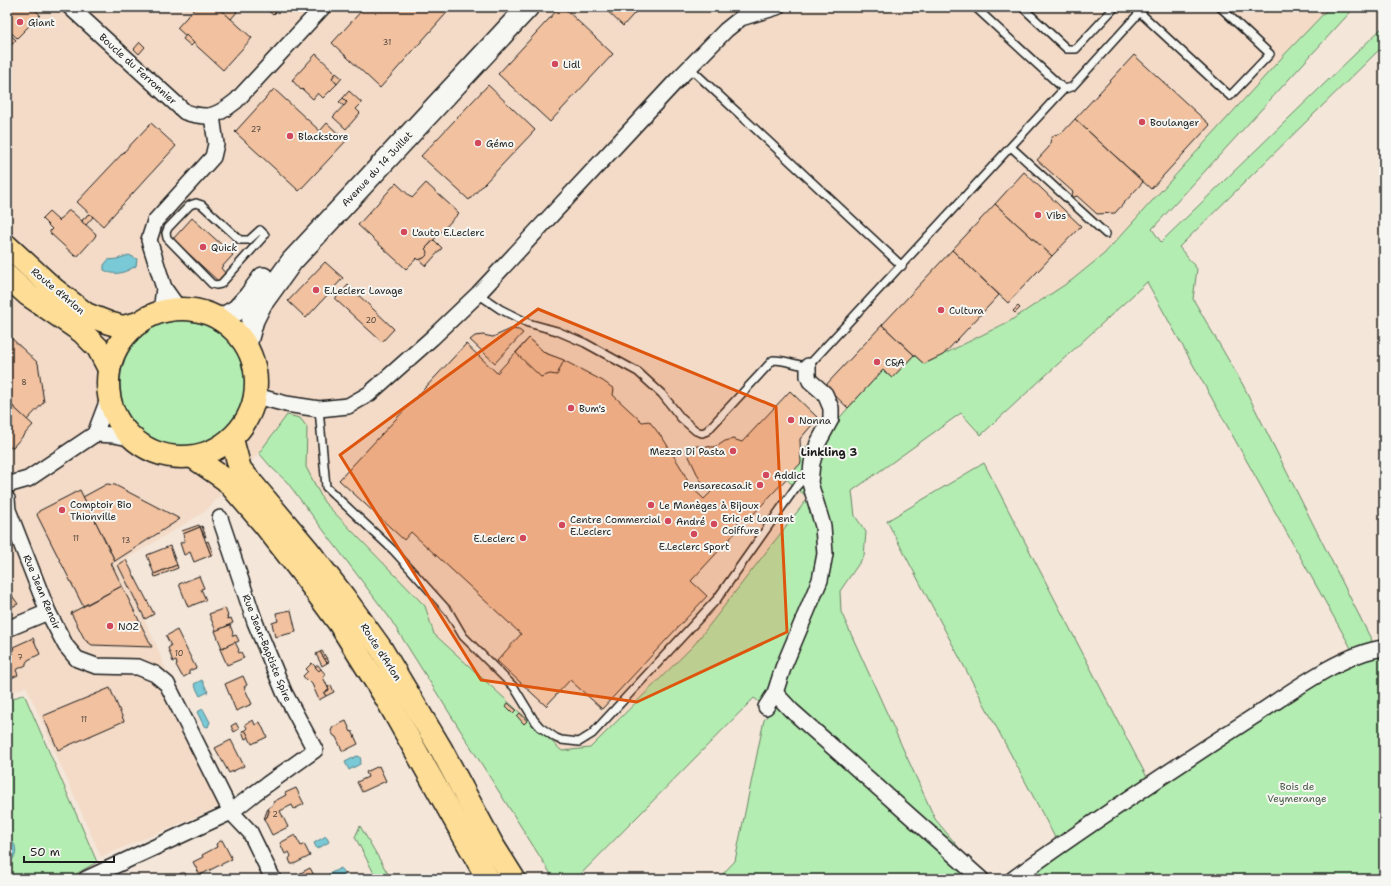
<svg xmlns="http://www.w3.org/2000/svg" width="1391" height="886" font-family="'Shantell Sans',sans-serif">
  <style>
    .built { fill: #f3dbc8 }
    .green { fill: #b4edb1; stroke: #688466 }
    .water { fill: #79c9d6; stroke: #54848c }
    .building { fill: #f1c1a0; stroke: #1c1c1c }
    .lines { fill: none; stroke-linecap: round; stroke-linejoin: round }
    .lane-casing { stroke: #1c1c1c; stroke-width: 10 }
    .street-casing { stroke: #1c1c1c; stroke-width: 18 }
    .secondary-casing { stroke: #1c1c1c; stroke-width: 24 }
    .primary-casing { stroke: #1c1c1c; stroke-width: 25 }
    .lane { stroke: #f6f6f2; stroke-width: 7 }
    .street { stroke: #f6f6f2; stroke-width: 15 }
    .secondary { stroke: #f6f6f2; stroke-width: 21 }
    .primary { stroke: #fede96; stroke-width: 22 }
    .marked { fill: #de560d; fill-opacity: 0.2; stroke: #de560d; stroke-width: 3; stroke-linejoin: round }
    .poi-dot { fill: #d1495b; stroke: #f6f6f2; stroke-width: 1.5 }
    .labels { text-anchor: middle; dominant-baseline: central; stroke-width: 4; stroke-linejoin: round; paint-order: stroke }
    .number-label { font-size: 8px; fill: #51453d }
    .poi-label { font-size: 10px; fill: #1c1c1c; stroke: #f6f6f2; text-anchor: start }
    .street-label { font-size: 10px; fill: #1c1c1c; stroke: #f6f6f2 }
    .park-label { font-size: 10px; fill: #4a5b49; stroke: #f6f6f2 }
    .neighbourhood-label { font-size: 11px; font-weight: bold; fill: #1c1c1c; stroke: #f6f6f2 }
  </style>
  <rect width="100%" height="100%" fill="#f4e6d9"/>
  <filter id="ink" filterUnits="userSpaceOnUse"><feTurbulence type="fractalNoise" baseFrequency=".025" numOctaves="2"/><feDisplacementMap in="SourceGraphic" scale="8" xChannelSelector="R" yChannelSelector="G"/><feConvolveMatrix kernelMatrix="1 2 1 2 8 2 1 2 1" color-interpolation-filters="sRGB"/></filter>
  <g filter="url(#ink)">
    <path class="built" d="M7,7H1330L1286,53L1104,254L1072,280L1010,321L943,355L924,364L914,355L892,378L883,370L786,479L808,498L694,645L590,748L562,751L434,634L425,606L324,502L306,467L307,427L287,415L259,453L206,511L118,564L156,644L219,807L101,857L26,686L7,695Z"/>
    <g class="green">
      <path d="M1330,7H1355L1152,229L1161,242L1384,26V45L1179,247L1197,269L1193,299L1243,385L1373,643L1384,648V879H1012L1059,845L887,521L984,463L1150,783L1318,675L1351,648L1147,282L981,435L961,413L852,491L855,516L866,532L864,556L840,591L841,612L935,819L985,879H718L735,861L764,720L771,711L754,698L576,879H554L389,617L287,482L271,467L259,453L287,415L300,418L307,427L306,467L324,502L425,606L434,634L562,751L590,748L694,645L808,498L786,479L800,449L818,443L848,408L883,370L892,378L914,355L924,364L1010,321L1072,280L1104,254L1286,53Z"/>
      <circle cx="185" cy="384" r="65"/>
      <path d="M24,694L97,862L67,879H7V701Z"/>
      <path d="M360,826L391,879H377L355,837Z"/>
    </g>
    <g class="water">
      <path d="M129,255L137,259L136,266C125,272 116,277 104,270V265L108,260L117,259Z"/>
      <path d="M202,680L208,692L200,696L194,684Z"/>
      <path d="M203,709L210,722L208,727L204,726L197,712Z"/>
      <path d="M357,756L360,757L361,761L360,764L349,770L345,762Z"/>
      <path d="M326,836L329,842L317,849L314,843Z"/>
      <path d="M7,838C19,843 18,858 7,864Z"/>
      <path d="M341,868L346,877L341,879H326L325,876Z"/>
    </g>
    <g class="building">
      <path d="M7,7H33L40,15L17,38L7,29Z"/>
      <path d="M196,7H218L252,38L223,70L177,28Z"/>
      <path d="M218,7H232L237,12L231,19Z"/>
      <path d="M264,7H281L273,15Z"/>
      <path d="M365,7H452L380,88L332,43Z"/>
      <path d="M560,7H563L613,54L550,122L498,74Z"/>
      <path d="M603,7H640L623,26Z"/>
      <path d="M7,32L16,40L7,50Z"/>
      <path d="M186,35L194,43L191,46L183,39Z"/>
      <path d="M140,42L145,47L139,54L134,49Z"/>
      <path d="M316,54L336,73L332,78L337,84L323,98L318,93L313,99L302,89L301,90L292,80Z"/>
      <path d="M1134,55L1210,125L1151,189L1075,119Z"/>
      <path d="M336,73L342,78L337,84L332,78Z"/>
      <path d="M488,85L535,130L469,200L421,156Z"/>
      <path d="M274,89L320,131L327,123L346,141L299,191L235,132Z"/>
      <path d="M349,91L362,103L356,109L360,113L346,129L333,117L347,102L343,98Z"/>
      <path d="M343,98L347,102L344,106L339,102Z"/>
      <path d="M1075,119L1143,182L1115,213L1097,214L1077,196L1074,197L1072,195L1073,192L1037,160L1049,147L1051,139L1054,135L1062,133Z"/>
      <path d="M151,123L176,146L103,226L77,202Z"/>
      <path d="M1024,172L1081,226L1052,256L995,204Z"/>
      <path d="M396,183L412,198L426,183L459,213L425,249L427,251V255L424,258L419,260L417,258L406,269L358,225Z"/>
      <path d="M995,204L1052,256L1008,303L952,250Z"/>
      <path d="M68,211H71L96,234L95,237L78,256H75L50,233V231L52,229L42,219L49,212L59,221Z"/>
      <path d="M90,214L93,217L86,225L82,222L83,219L86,217L87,215Z"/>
      <path d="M192,218L233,255L221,268L225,273L218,281L173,239Z"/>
      <path d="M434,240L442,248L426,266L419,260L424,258L427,255V251L425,249Z"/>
      <path d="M952,250L999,295L943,355L924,364L882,325Z"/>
      <path d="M325,262L343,278L306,318L288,301Z"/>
      <path d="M348,285L394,329L382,342L335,299Z"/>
      <path d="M1018,306L1020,308L1015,313L1013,311Z"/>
      <path d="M882,325L914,355L892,378L883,370L848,408L825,386Z"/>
      <path d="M511,329L519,330L523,333L495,363L470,340L475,336L483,335L493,337Z"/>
      <path d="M7,334L38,363L44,402L27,420L7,401Z"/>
      <path d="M529,338L545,353L563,360L603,381L614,389L613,395L642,422L649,421L664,440L683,471L690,486L704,499L712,491L700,480L685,448L697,446L713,447L719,445L725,441L733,439L742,442L790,391L818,418L800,439L801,463L746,522L742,518L733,528L737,531L691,581L707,596L602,709L570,680L546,706L497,661L521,634L411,532L404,540L339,480L466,344L497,373Z"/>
      <path d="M529,338L545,353L564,360L557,375L550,374L541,377L516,353Z"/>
      <path d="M7,401L33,425L13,447H7Z"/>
      <path d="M107,484L115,485L180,519L115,561L83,497Z"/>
      <path d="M80,490L115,561L111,563L122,586L83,606L37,515L39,511Z"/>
      <path d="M199,525L200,527L183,534L182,531Z"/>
      <path d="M202,526L206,537H205L200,527Z"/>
      <path d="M200,527L211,555L194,562L190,552L184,555L180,543L185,541L183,534Z"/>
      <path d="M208,541L213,554L211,555L206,542Z"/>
      <path d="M170,546L177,565L154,574L147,555Z"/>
      <path d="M126,560L154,614L145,619L118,565Z"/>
      <path d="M177,565L178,568L155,577L154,574Z"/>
      <path d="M199,576L204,588L201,589L206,600L188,607L179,584Z"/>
      <path d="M7,584L13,597L18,604L7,609Z"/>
      <path d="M122,586L152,647L92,645L85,640L71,613Z"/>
      <path d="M225,608L228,616H227L228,619L231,618L233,623L216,631L209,614Z"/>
      <path d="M291,610L296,632L275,637L272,623L278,621L276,613Z"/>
      <path d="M230,625L233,633L232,634L233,636L236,635L239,641L222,648L215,631Z"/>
      <path d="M177,630L196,668L189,671V674L184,677L182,676L176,665L177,664L176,661L173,662L168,648L171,646L166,636Z"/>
      <path d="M33,638L40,654L28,660L26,663V665L16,670L18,675L7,680V650L8,652L14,649L13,647Z"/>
      <path d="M235,642L239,650L238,651L239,653L241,652L244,658L227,665L220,649Z"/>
      <path d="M322,651L329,662L327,663L320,652Z"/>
      <path d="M320,652L327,663L322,666L316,654Z"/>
      <path d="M312,663L319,671L321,669L326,675L323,677L329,690L324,693L326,696L319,700L312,684L308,680L307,681L303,676L308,671L306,669Z"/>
      <path d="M318,665L321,669L319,671L315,667Z"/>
      <path d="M243,676L247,685L244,687L252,704L236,711L225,684Z"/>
      <path d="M331,685L334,692L326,696L324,693L329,690L328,687Z"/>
      <path d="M110,688L124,721L58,750L43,716Z"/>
      <path d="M508,703L516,710L513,713L506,706Z"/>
      <path d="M520,713L527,721L524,724L517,716Z"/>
      <path d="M253,720L255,725L260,722L267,737L252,744L245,730L247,728L245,724Z"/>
      <path d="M346,721L351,732L352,731L358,744L344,751L342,750L336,737L334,736L331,731L333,727Z"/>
      <path d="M236,723L239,729L234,732L231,726Z"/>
      <path d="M245,730L249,737L245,739L242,731Z"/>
      <path d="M231,740L244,766L229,773L215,748Z"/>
      <path d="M379,766L386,781L362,792L357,782L368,777L366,772Z"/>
      <path d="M296,788L304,804L294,809L292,805L280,811L288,827L272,835L264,819L267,817L269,811L268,808L274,804L273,802L286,795L285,793Z"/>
      <path d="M268,808L269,811L267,817L264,819Z"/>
      <path d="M295,835L301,846L304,844L310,856L294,864H291L289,859L291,856L289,852L285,854L280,843Z"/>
      <path d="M222,840L232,859L200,875L193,862L203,857L202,855L217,847L216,844Z"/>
      <path d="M310,868L314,875L311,876L313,879H294L293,877Z"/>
      <path d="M181,873H185L191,879H175V878Z"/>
    </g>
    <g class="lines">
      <defs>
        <g id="lane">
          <path d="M975,7L1064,89"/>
          <path d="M1022,7L1067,49H1076L1115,7"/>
          <path d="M1134,7L1230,96L1270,54L1220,7"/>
          <path d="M689,67L902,266"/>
          <path d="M1011,147L1106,234"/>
          <path d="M196,203L202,205L240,240H249L260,230L265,235L221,284L216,285L212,284L167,238L166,233L168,228L190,205Z"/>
          <path d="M478,294L500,309L528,323L557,331L585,343L638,372L662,394L681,418L696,431L702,433L707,431L773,360C787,360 795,365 808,366L1064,89L1072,87L1139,13"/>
          <path d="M319,409L326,487L393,550L449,612L463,636L514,687L534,720L540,727L556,738L561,740L579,742L592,734L717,599L796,487L809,473"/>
        </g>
        <g id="street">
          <path d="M70,7L185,112C209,120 217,116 236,101L323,7"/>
          <path d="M179,309L164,288L149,240L155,221L213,157L216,144L212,116"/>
          <path d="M161,312L164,288"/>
          <path d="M256,396L286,404L319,409L348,406L369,394L432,338L478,294L677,80L726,30L741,18L777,7"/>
          <path d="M95,434L114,435L134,439"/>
          <path d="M7,485L28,479L95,434L109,397"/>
          <path d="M7,499L8,510L48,612L66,646L77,659L96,666L138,667L155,674L167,684L231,812L250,832L273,879"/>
          <path d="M7,629L48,612"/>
          <path d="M775,693L791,710L981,879"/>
          <path d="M766,707L775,693L783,668L820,580L825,554L823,526L810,483L812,463L818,443L831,419V408L825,394L810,381L808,376V366"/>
          <path d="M86,879L231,812L255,793L315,750L284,692L255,622L220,518"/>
          <path d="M1013,879C1092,822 1174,768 1256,715C1291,692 1343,653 1384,648"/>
        </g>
        <g id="secondary">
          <path d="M220,320L237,310L249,297L263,278"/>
          <path d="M246,345L253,320L261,304L292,261L528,7"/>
        </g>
        <g id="primary">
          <path d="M7,246L55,290L86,314L109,323L123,327L139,323"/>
          <path d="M7,276L28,295L82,332L98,348L109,369"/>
          <circle cx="182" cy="383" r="74"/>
          <path d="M232,439L240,469L307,549L344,597L380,647L441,749L492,844L514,879"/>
          <path d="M193,457L226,480L264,524L303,574L339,623L386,698L488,879"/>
        </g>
      </defs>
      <use href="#lane" class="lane-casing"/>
      <use href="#street" class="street-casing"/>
      <use href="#secondary" class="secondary-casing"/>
      <use href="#primary" class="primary-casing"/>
      <use href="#lane" class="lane"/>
      <use href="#street" class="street"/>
      <use href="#secondary" class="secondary"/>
      <use href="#primary" class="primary"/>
    </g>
  </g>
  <path class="marked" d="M538,309L776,407L787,632L637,702L481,680L340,455Z"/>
  <g class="poi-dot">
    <circle cx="20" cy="22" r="4"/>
    <circle cx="555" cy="64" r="4"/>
    <circle cx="1142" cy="122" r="4"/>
    <circle cx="290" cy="136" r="4"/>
    <circle cx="478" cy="143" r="4"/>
    <circle cx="1038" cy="215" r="4"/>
    <circle cx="404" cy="232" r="4"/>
    <circle cx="203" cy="247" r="4"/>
    <circle cx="316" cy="290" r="4"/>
    <circle cx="941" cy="310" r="4"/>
    <circle cx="877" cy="362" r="4"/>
    <circle cx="571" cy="408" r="4"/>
    <circle cx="791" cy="420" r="4"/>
    <circle cx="733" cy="451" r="4"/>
    <circle cx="766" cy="475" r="4"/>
    <circle cx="760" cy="485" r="4"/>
    <circle cx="651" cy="505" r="4"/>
    <circle cx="62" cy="510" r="4"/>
    <circle cx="668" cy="521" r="4"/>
    <circle cx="714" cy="524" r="4"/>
    <circle cx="562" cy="525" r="4"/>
    <circle cx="694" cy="534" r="4"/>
    <circle cx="523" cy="538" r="4"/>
    <circle cx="110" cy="626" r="4"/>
  </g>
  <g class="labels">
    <g class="number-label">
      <text x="387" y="42">31</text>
      <text x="256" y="129">27</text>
      <text x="371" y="320">20</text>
      <text x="24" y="382">8</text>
      <text x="76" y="538">11</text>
      <text x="126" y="540">13</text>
      <text x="179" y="653">10</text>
      <text x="20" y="657">7</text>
      <text x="84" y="719">11</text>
      <text x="275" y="814">2</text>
    </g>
    <g class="poi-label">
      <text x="28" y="22">Giant</text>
      <text x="563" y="64">Lidl</text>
      <text x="1150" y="122">Boulanger</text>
      <text x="298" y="136">Blackstore</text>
      <text x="486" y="143">Gémo</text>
      <text x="1046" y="215">Vibs</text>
      <text x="412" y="232">L'auto E.Leclerc</text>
      <text x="211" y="247">Quick</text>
      <text x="324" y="290">E.Leclerc Lavage</text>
      <text x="949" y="310">Cultura</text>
      <text x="885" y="362">C&amp;A</text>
      <text x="579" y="408">Bum's</text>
      <text x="799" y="420">Nonna</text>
      <text x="725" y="451" text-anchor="end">Mezzo Di Pasta</text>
      <text x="774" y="475">Addict</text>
      <text x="752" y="485" text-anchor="end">Pensarecasa.it</text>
      <text x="70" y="504">Comptoir Bio<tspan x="70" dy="12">Thionville</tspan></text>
      <text x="659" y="505">Le Manèges à Bijoux</text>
      <text x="722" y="518">Eric et Laurent<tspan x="722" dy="12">Coiffure</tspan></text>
      <text x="570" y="519">Centre Commercial<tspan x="570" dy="12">E.Leclerc</tspan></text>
      <text x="676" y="521">André</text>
      <text x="515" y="538" text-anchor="end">E.Leclerc</text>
      <text x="694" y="546" text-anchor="middle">E.Leclerc Sport</text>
      <text x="118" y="626">NOZ</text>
    </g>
    <g class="street-label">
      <text transform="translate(138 69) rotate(42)">Boucle du Ferronnier</text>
      <text transform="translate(377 169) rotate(-47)">Avenue du 14 Juillet</text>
      <text transform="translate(58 291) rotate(40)">Route d'Arlon</text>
      <text transform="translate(42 592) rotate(67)">Rue Jean Renoir</text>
      <text transform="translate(267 648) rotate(68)">Rue Jean-Baptiste Spire</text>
      <text transform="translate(381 652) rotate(57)">Route d'Arlon</text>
    </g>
    <g class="park-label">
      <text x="1297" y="786">Bois de<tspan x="1297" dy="12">Veymerange</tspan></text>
    </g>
    <g class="neighbourhood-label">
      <text x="829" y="452">Linkling 3</text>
    </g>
  </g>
  <rect width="1391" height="886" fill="none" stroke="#f6f6f2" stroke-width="24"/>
  <rect x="12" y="12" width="1367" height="862" fill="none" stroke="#1c1c1c" stroke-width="1.5" filter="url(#ink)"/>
  <path d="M24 856v6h90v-6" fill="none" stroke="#1c1c1c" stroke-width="2"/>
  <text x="30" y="856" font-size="12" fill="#1c1c1c" stroke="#f6f6f2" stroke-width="3" paint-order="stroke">50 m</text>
</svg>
